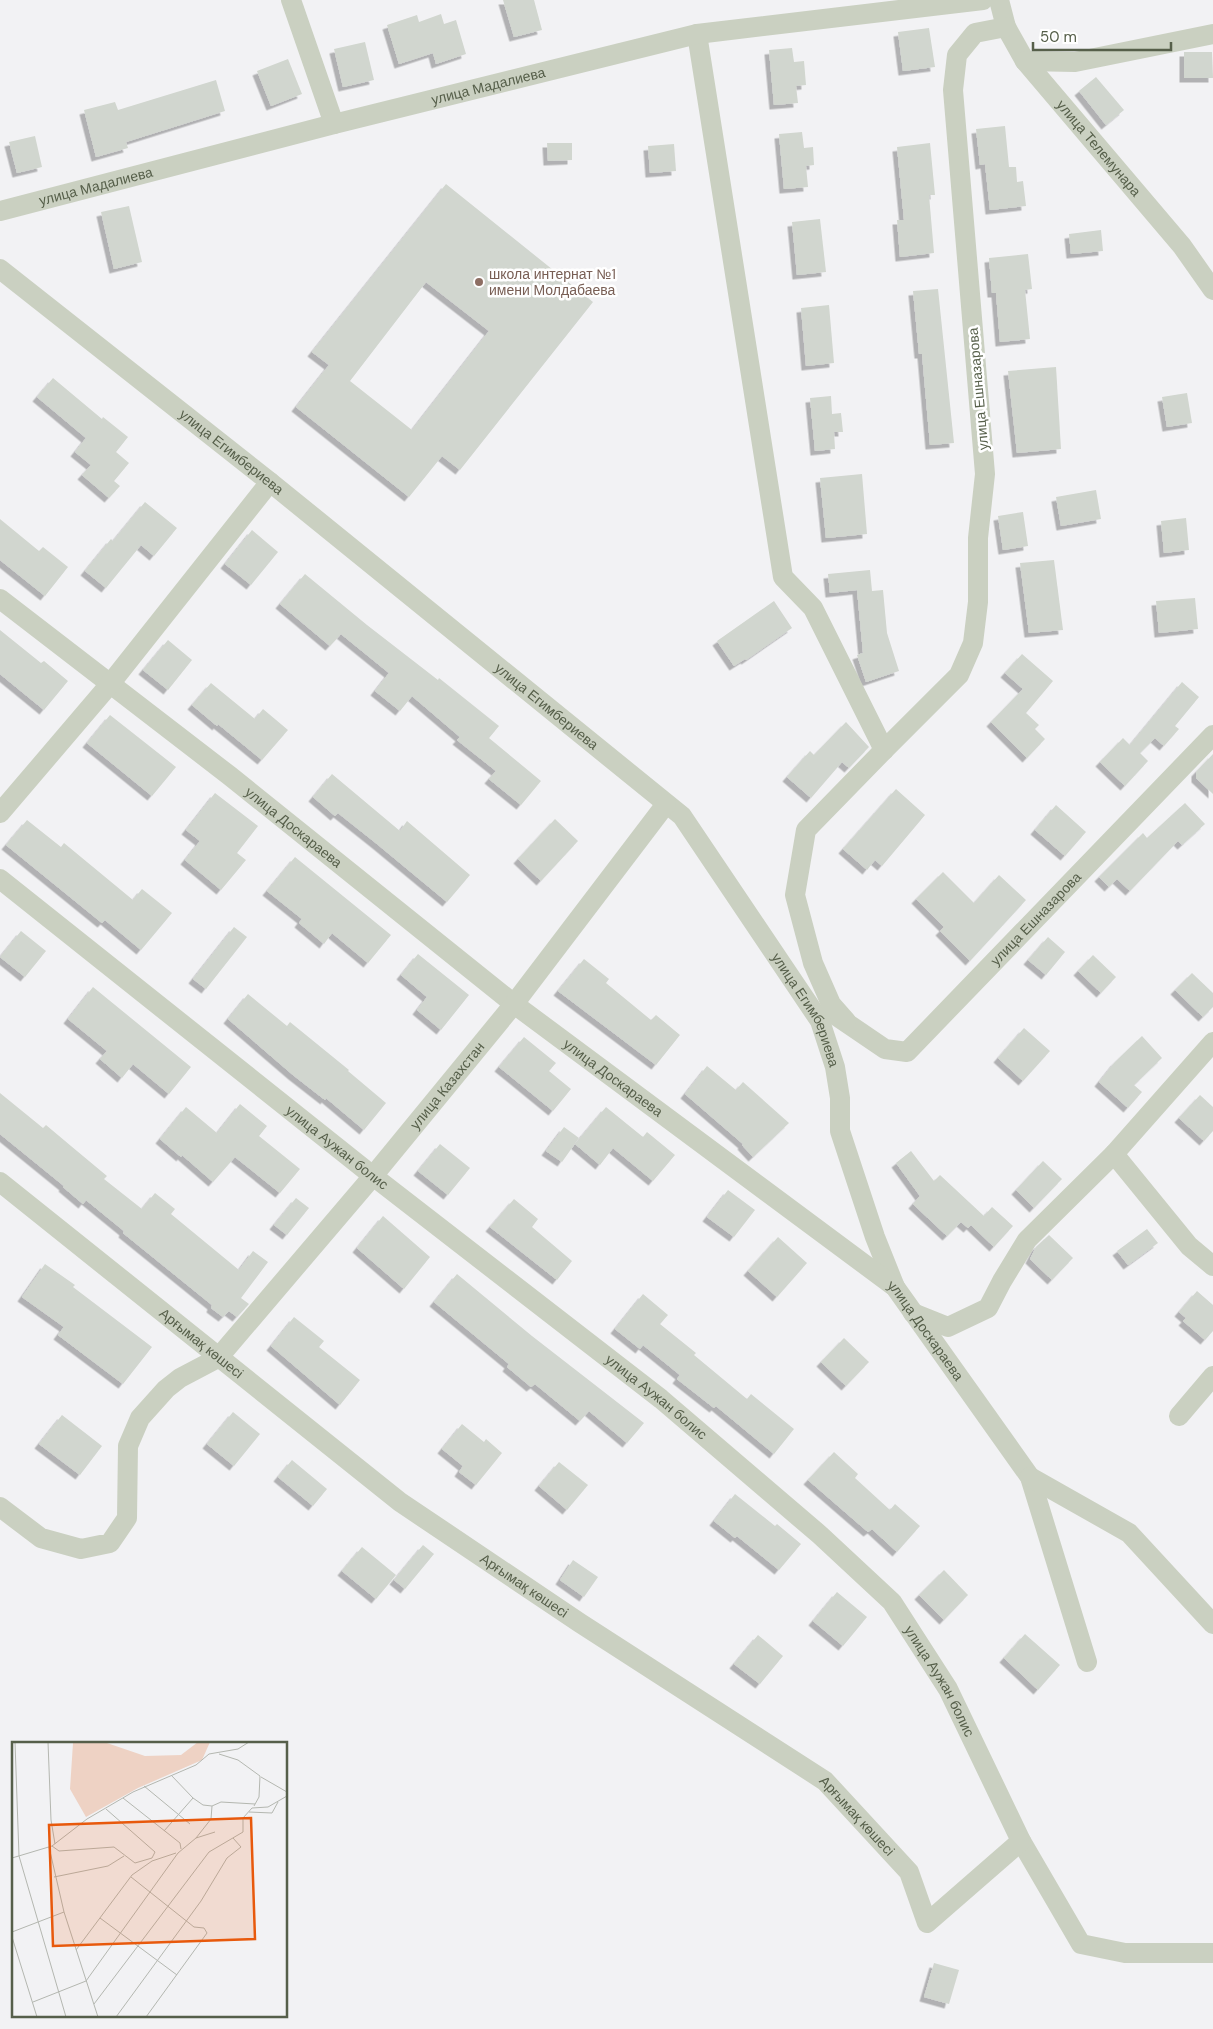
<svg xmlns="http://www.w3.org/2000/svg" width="1213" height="2029" font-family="'DM Sans',sans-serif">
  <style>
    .building { fill: #d1d6cf; fill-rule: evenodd; filter: url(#shadow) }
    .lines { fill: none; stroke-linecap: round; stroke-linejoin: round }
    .minor { stroke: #cad0c1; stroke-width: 20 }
    .education-dot { fill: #8d6e63; stroke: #fff; stroke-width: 2 }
    .labels { text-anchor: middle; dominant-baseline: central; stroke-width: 5; stroke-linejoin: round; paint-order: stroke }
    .street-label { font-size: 14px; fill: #565f4a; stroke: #fff }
    .education-label { font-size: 14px; fill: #785e54; stroke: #fff; text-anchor: start }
    .inset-road { fill: none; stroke: #b4b7b0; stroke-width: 1 }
    .view { fill: #e8590c; fill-opacity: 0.15; stroke: #e8590c; stroke-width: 2.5 }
    .inset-edge { fill: none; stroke: #565f4a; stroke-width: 2.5 }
  </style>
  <defs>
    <filter id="shadow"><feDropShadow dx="-4.5" dy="4.5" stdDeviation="0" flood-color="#0004"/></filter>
  </defs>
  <rect width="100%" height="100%" fill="#f2f2f4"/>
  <g class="building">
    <path d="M503,0H534L542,30L514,37Z"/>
    <path d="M441,14L444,24L456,20L466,54L436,64L433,53L399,64L387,25L417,15L419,22Z"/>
    <path d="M929,28L935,67L903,71L898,32Z"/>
    <path d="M365,42L374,80L343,87L334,49Z"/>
    <path d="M792,48L794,62L804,61L806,85L796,86L798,103L774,105L769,50Z"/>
    <path d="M1184,52H1212L1213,78H1184Z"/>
    <path d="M288,59L302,94L271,106L257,71Z"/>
    <path d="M1096,77L1124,110L1106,125L1079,91Z"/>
    <path d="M216,80L225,111L126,142L128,148L96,157L84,110L115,102L118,110Z"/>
    <path d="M1005,126L1009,167H1016L1017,182L1023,181L1026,206L990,210L985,164L980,165L976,129Z"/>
    <path d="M802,132L804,148L813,147L814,165L806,166L808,187L784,189L779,134Z"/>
    <path d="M35,136L42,167L17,173L9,142Z"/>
    <path d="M547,143H572V160L548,161Z"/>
    <path d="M930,143L935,195H929L934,253L900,257L897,220H904L897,147Z"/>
    <path d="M674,144L676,171L650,173L648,146Z"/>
    <path d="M446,184L593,302L460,470L442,456L409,497L296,407L329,365L312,352ZM426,282L489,331L412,430L350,381Z"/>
    <path d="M129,206L142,262L114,269L101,212Z"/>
    <path d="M820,219L826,272L797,275L792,222Z"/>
    <path d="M1101,230L1103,251L1071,254L1069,234Z"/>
    <path d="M1028,254L1032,289L1025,290L1030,339L1000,342L996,293H992L989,258Z"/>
    <path d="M938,289L954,443L930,445L922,354H919L913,291Z"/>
    <path d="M829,305L834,363L806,366L801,308Z"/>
    <path d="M1056,367L1061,449L1017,453L1008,371Z"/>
    <path d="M53,378L102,419L103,417L128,437L116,452L129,463L114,481L120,486L109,498L82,475L91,465L75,452L86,438L37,397Z"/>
    <path d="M1187,393L1192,423L1167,427L1162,397Z"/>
    <path d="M831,396L832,414L841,413L843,432H834L835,449L815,451L810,398Z"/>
    <path d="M862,474L867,534L826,538L820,478Z"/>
    <path d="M1096,490L1101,519L1061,526L1056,497Z"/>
    <path d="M145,502L177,528L154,556L141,545L106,588L85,571L111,539L113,541Z"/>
    <path d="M1023,512L1028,546L1003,550L998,516Z"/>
    <path d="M1186,518L1189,550L1164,553L1161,521Z"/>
    <path d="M0,519L39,551L43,547L68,567L45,596L0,560Z"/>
    <path d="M252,530L278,552L251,585L225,564Z"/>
    <path d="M1054,560L1063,630L1029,633L1020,563Z"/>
    <path d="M870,570L872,591L883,590L887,633L899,671L866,682L857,655L863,653L857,590L830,593L828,574Z"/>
    <path d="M305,574L367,625L438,680L439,678L499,726L489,738L541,781L521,805L489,779L496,771L457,740L460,737L412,696L400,711L375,691L389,673L341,634L330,646L280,604Z"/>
    <path d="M1195,598L1198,629L1159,633L1156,601Z"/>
    <path d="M774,601L792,628L746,660L745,659L734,666L717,641Z"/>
    <path d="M0,630L41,663L44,661L68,681L44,710L0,674Z"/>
    <path d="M168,640L192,660L168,690L143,670Z"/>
    <path d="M1022,654L1053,681L1026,713L1039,725L1035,729L1045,739L1027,758L991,722L1023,689L1005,673Z"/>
    <path d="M1182,682L1199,697L1175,726L1179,729L1164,746L1155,738L1140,753L1148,761L1125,786L1100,762L1123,738L1130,745Z"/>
    <path d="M211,683L255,719L263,709L288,730L262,760L218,724L217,726L192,705Z"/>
    <path d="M110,715L176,767L152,796L87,743Z"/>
    <path d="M846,722L869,747L849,768L842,762L811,798L787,777L810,751L814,755Z"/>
    <path d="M1213,754V794L1196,778V772Z"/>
    <path d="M332,774L400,831L407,821L470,875L447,902L377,844L338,813L335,816L313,797Z"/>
    <path d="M896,789L925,815L882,866L875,860L867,870L843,849Z"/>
    <path d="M215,793L258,826L237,853L246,860L221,890L185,860L200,841L186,830Z"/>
    <path d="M1185,803L1205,824L1182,845L1178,841L1130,891L1117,879L1109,887L1099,877L1143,833L1147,838Z"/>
    <path d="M1056,805L1086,832L1065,856L1035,830Z"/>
    <path d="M555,819L578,841L541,881L518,859Z"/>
    <path d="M27,820L61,847L64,843L133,900L142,889L172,913L141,950L105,920L102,923L6,845Z"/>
    <path d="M295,857L391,935L368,963L332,933L324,944L299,923L302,919L267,891Z"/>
    <path d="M943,872L974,903L999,875L1026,900L970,961L940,931L944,927L916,899Z"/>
    <path d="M234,927L247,937L206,989L193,979Z"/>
    <path d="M21,931L46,951L25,977L0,957Z"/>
    <path d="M1048,937L1065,952L1046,975L1028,960Z"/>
    <path d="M418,954L469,995L441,1030L417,1010L427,997L401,975Z"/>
    <path d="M1093,955L1116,977L1101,993L1078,971Z"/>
    <path d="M584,959L609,979L606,983L651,1020L656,1015L680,1035L656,1065L558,991Z"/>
    <path d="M1192,973L1213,993V1007L1203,1017L1175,990Z"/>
    <path d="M93,987L191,1067L169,1094L133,1064L122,1078L100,1059L107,1051L68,1019Z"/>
    <path d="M248,994L287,1026L290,1022L349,1070L348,1071L386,1103L364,1130L326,1098L325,1100L293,1075L228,1019Z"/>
    <path d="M1024,1028L1050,1051L1023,1081L998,1058Z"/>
    <path d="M1142,1036L1162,1058L1134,1085L1142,1092L1128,1108L1099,1082L1115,1062Z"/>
    <path d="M524,1037L556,1063L549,1071L571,1089L553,1111L499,1067Z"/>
    <path d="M707,1066L736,1090L743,1082L789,1123L753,1157L742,1145L743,1144L685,1094Z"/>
    <path d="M0,1093L43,1128L46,1125L71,1146L107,1176L104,1179L142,1209L155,1193L175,1209L171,1214L239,1270L253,1251L268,1262L241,1298L249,1304L237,1317L229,1311L223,1317L211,1308L212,1305L123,1233L124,1231L86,1200L83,1204L63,1187L64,1186L0,1134Z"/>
    <path d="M1200,1095L1213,1107V1131L1204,1141L1179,1118Z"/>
    <path d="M240,1104L267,1126L259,1136L300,1169L280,1193L235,1157L213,1182L182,1155L181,1157L160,1139L186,1107L217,1133Z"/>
    <path d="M606,1107L643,1137L647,1132L675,1155L653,1181L613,1148L600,1165L575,1144Z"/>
    <path d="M564,1127L579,1138L562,1162L546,1151Z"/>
    <path d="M440,1144L470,1168L448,1195L418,1171Z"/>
    <path d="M911,1151L934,1181L940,1175L984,1216L992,1207L1013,1226L994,1247L971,1225L968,1228L961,1222L947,1236L913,1204L920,1196L896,1163Z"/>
    <path d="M1043,1161L1062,1179L1034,1208L1016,1190Z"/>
    <path d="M728,1190L755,1210L734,1237L707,1217Z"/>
    <path d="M296,1198L309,1208L287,1235L274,1225Z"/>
    <path d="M514,1199L538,1219L532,1227L572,1261L557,1280L490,1227Z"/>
    <path d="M383,1216L430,1257L404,1289L357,1248Z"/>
    <path d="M1147,1229L1158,1243L1128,1265L1117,1251Z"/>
    <path d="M1049,1235L1073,1258L1052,1280L1030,1259L1036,1247Z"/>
    <path d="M778,1237L807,1263L777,1297L748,1271Z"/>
    <path d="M45,1264L75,1285L73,1287L152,1347L123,1384L58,1335L64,1327L22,1297Z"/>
    <path d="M457,1274L532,1336L644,1423L627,1443L589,1411L580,1421L535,1384L531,1387L507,1367L509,1364L434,1302Z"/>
    <path d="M1197,1291L1213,1305V1331L1205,1340L1183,1321L1186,1318L1179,1312Z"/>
    <path d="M643,1294L668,1315L660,1324L696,1353L694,1355L747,1399L751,1394L794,1429L774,1454L716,1406L714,1408L677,1379L680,1375L643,1345L640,1349L615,1329Z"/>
    <path d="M294,1317L324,1341L319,1347L360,1380L340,1405L271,1346Z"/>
    <path d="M844,1338L869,1362L846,1386L821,1362Z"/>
    <path d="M233,1412L260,1434L234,1466L207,1444Z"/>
    <path d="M62,1415L102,1446L80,1475L39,1444Z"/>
    <path d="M462,1424L484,1442L486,1439L502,1453L476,1485L459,1472L463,1466L442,1449Z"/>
    <path d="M834,1452L858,1474L855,1478L890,1510L895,1504L920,1526L897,1552L872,1529L868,1532L808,1480Z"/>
    <path d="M292,1460L327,1489L313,1506L278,1477Z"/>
    <path d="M559,1462L588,1485L567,1510L539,1486Z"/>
    <path d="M735,1494L775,1526L777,1524L801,1544L779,1570L737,1536L735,1538L714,1521Z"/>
    <path d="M423,1545L434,1554L405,1589L394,1580Z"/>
    <path d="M362,1547L396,1575L376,1599L342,1571Z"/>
    <path d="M573,1560L598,1577L584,1597L560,1580Z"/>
    <path d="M944,1570L968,1595L944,1620L919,1595Z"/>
    <path d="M837,1592L867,1617L843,1646L813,1621Z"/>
    <path d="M1025,1634L1060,1665L1038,1690L1004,1658Z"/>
    <path d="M758,1635L783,1656L760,1684L734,1664Z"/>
    <path d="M934,1963L959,1970L949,2004L924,1997Z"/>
  </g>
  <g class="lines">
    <g class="minor">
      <path d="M291,0L334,124"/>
      <path id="s1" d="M999,0L1006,27L1025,61L1182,246L1213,290"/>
      <path d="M697,34L783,577L813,608L884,750"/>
      <path d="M1025,61L1075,62L1213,34"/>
      <path id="s2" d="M0,211L334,124L697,34L983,0"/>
      <path id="s3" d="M0,269L270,482L682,816L820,1021L835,1067L840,1098V1131L875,1237L895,1287"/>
      <path id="s4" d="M0,599L230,776L514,1004L895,1287L1030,1477L1087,1662"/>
      <path d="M0,813L110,684L270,482"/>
      <path id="s5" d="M0,879L373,1176L661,1399L820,1535L892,1602L948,1689L1021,1841L1081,1944L1125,1953H1213"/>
      <path id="s6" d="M835,1015L885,1049L907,1052L1213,735"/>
      <path d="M846,1021L831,1004L813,963L795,895L806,830L884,750L959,675L973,643L978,602V538L985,474L953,90L957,55L975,33L1006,27"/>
      <path d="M1114,1154L1189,1246L1213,1266"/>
      <path id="s7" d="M0,1182L400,1502L580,1623L825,1781L909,1872L927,1923L1021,1841"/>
      <path d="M913,1313L948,1327L988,1308L1002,1281L1027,1240L1114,1154L1213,1042"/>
      <path d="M1179,1416L1213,1376"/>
      <path d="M1030,1477L1129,1533L1213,1624"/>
      <path id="s8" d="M0,1507L41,1538L81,1549L110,1543L127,1518L128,1446L140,1418L166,1389L180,1378L218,1358L373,1176L514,1004L666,804"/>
    </g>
  </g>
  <circle class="education-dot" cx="479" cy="282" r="5"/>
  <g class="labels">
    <g class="street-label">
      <text stroke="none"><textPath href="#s2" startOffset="504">улица Мадалиева</textPath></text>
      <text stroke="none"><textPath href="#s1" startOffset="181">улица Телемунара</textPath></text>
      <text stroke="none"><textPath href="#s2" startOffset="99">улица Мадалиева</textPath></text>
      <text transform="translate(978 389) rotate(-95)">улица Ешназарова</text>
      <text stroke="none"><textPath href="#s3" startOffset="295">улица Егимбериева</textPath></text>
      <text stroke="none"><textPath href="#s3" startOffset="700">улица Егимбериева</textPath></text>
      <text stroke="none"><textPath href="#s4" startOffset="372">улица Доскараева</textPath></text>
      <text stroke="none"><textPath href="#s6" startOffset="268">улица Ешназарова</textPath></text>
      <text stroke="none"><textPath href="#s3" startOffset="1105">улица Егимбериева</textPath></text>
      <text stroke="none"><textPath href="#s4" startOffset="778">улица Доскараева</textPath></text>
      <text stroke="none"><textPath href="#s8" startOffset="711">улица Казахстан</textPath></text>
      <text stroke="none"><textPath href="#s5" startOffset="431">улица Аужан болис</textPath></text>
      <text stroke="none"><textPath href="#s4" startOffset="1182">улица Доскараева</textPath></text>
      <text stroke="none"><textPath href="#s7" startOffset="258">Арғымақ көшесі</textPath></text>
      <text stroke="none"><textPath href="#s5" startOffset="836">улица Аужан болис</textPath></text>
      <text stroke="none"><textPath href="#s7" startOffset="662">Арғымақ көшесі</textPath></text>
      <text stroke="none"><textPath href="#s5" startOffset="1241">улица Аужан болис</textPath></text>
      <text stroke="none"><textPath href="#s7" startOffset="1068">Арғымақ көшесі</textPath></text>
    </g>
    <g class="education-label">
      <text x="489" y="274">школа интернат №1<tspan x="489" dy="16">имени Молдабаева</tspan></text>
    </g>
  </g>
  <g transform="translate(12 1742)">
    <rect width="275" height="275" fill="#f2f2f4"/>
    <path d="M92,0L133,14L169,13L186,0H198L190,18L126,46L74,75L58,47L61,1Z" fill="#eed2c4"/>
    <path class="inset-road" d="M3,0L7,114L54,275M36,0L39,78L43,102M207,12L226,18L248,34L247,55L242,64M159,33L181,56L191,63L200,64L199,77L184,96M249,35L275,50M132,44L178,82M111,56L168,101L169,107M200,64L209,60L243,62M94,67L143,110L140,116M237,70L260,71L266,60M152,89L181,56M40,104L47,109L102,105L123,121L140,116M37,105L52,170L86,275M0,116L40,104L75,77L121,50L184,23L197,12L226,7L237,0M42,135L96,124L112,114M119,135L182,185L192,186L195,191L134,275M88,176L165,233M0,190L52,170M0,195L25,275M64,208L120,133L140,119L164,111M21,260L74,239L166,111L184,96L203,90M82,262L197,110L231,90V76L240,66L256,65L275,54M104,275L189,159L215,116L229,105L221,96"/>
    <path class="view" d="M239,76L243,197L41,204L37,83Z"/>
    <rect width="275" height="275" class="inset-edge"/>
  </g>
  <path d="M1033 42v8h138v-8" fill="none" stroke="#565f4a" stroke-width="2.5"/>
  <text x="1040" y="42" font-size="15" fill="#565f4a" stroke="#ffffff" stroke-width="4" paint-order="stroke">50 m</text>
</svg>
